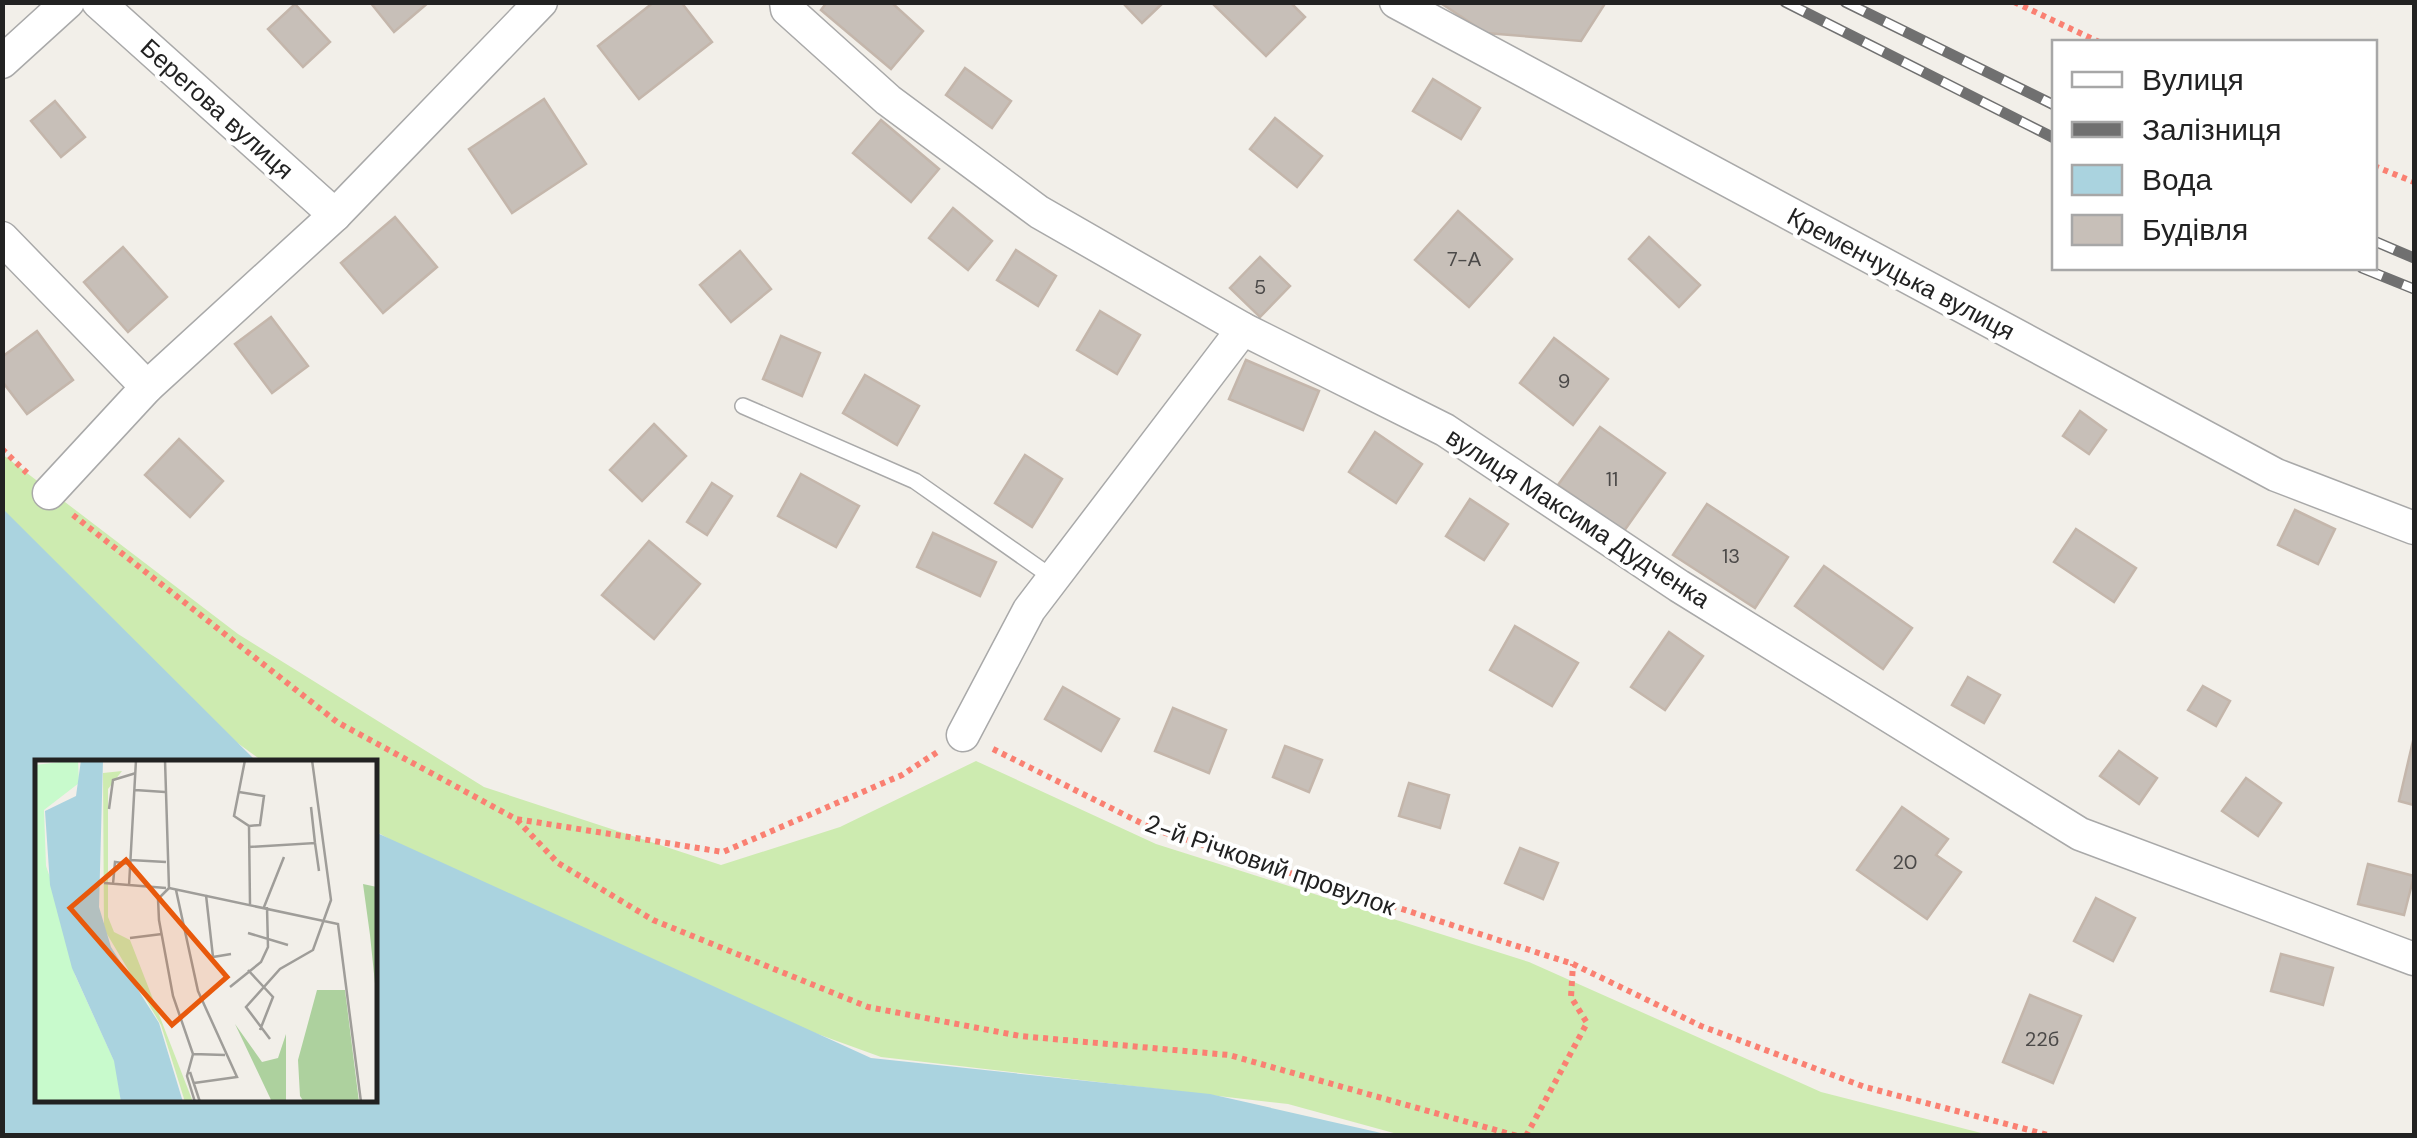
<svg xmlns="http://www.w3.org/2000/svg" width="2417" height="1138" font-family="'DM Sans',sans-serif">
  <style>
    .grass { fill: #cdebb0 }
    .water { fill: #aad3df }
    .building { fill: #c7bfb8; stroke: #c4b6ab; stroke-width: 2.5 }
    .lines { fill: none; stroke-linecap: round; stroke-linejoin: round }
    .service-casing { stroke: #a9a9a9; stroke-width: 18 }
    .minor-casing { stroke: #a9a9a9; stroke-width: 35 }
    .path { stroke: #fa8072; stroke-width: 6; stroke-dasharray: 5 5; stroke-linecap: butt }
    .service { stroke: #fff; stroke-width: 15 }
    .minor { stroke: #fff; stroke-width: 32 }
    .rail-casing { stroke: #707070; stroke-width: 11 }
    .rail { stroke: #fff; stroke-width: 8; stroke-dasharray: 22; stroke-linecap: butt }
    .labels { text-anchor: middle; dominant-baseline: central; stroke-width: 8; stroke-linejoin: round; paint-order: stroke }
    .number-label { font-size: 20px; fill: #4b4948 }
    .street-label { font-size: 25px; fill: #222; stroke: #fff }
    .inset-road { fill: none; stroke: #9f9d99; stroke-width: 2.5 }
    .view { fill: #e8590c; fill-opacity: 0.15; stroke: #e8590c; stroke-width: 5 }
    .inset-edge { fill: none; stroke: #222; stroke-width: 5 }
  </style>
  <rect width="100%" height="100%" fill="#f2efe9"/>
  <path class="grass" d="M2,454L238,634L484,787L721,865L840,827L976,761L1156,844L1529,962L1821,1092L1989,1135H1401L1288,1104L881,1057L583,949L375,831V763H265L180,701L3,517Z"/>
  <path class="water" d="M2,508L258,763H38V1100H375V832L871,1058L1210,1094L1390,1135H3Z"/>
  <g class="building">
    <path d="M370,2H429L394,32Z"/>
    <path d="M654,2H681L712,42L639,99L598,46Z"/>
    <path d="M827,2H891L923,31L891,69L821,10Z"/>
    <path d="M1122,2H1164L1142,23Z"/>
    <path d="M1211,2H1290L1305,17L1266,56Z"/>
    <path d="M1439,2H1606L1581,41L1486,33Z"/>
    <path d="M295,4L330,42L303,67L268,29Z"/>
    <path d="M965,68L1011,101L992,128L946,95Z"/>
    <path d="M1433,79L1480,108L1461,139L1413,111Z"/>
    <path d="M544,99L586,164L512,213L469,149Z"/>
    <path d="M55,101L85,137L61,157L31,121Z"/>
    <path d="M1275,118L1322,156L1297,187L1250,149Z"/>
    <path d="M881,120L939,169L911,202L853,153Z"/>
    <path d="M953,208L992,241L968,270L929,238Z"/>
    <path d="M1458,211L1512,259L1469,307L1415,260Z"/>
    <path d="M395,217L437,267L383,313L341,263Z"/>
    <path d="M1649,237L1700,285L1679,307L1629,259Z"/>
    <path d="M123,247L167,297L128,332L84,282Z"/>
    <path d="M1016,250L1056,276L1038,306L997,280Z"/>
    <path d="M740,251L771,289L731,322L700,285Z"/>
    <path d="M1260,257L1290,286L1260,317L1230,288Z"/>
    <path d="M1100,311L1140,335L1117,374L1077,350Z"/>
    <path d="M271,317L308,366L272,393L235,344Z"/>
    <path d="M37,331L73,380L27,414L2,381V357Z"/>
    <path d="M781,336L820,353L802,396L763,379Z"/>
    <path d="M1554,338L1608,379L1573,425L1520,383Z"/>
    <path d="M1246,360L1319,391L1303,430L1229,399Z"/>
    <path d="M865,375L919,406L897,445L843,413Z"/>
    <path d="M2080,411L2106,430L2089,454L2063,436Z"/>
    <path d="M654,424L686,456L642,501L610,470Z"/>
    <path d="M1600,427L1665,473L1624,531L1558,485Z"/>
    <path d="M1375,432L1422,464L1396,503L1349,472Z"/>
    <path d="M179,439L223,481L190,517L145,475Z"/>
    <path d="M1025,455L1062,479L1032,527L995,503Z"/>
    <path d="M801,474L859,506L836,547L778,516Z"/>
    <path d="M712,483L732,496L707,535L687,522Z"/>
    <path d="M1470,499L1508,524L1484,560L1446,536Z"/>
    <path d="M1707,504L1788,557L1755,608L1673,555Z"/>
    <path d="M2295,510L2335,529L2318,564L2278,545Z"/>
    <path d="M2076,529L2136,568L2114,602L2054,562Z"/>
    <path d="M933,533L996,562L980,596L917,567Z"/>
    <path d="M649,541L700,584L654,639L602,595Z"/>
    <path d="M1824,566L1912,628L1883,669L1795,606Z"/>
    <path d="M1515,626L1578,663L1552,706L1490,670Z"/>
    <path d="M1669,632L1703,656L1665,710L1631,687Z"/>
    <path d="M1968,677L2000,695L1984,723L1952,705Z"/>
    <path d="M2203,686L2230,701L2216,726L2188,710Z"/>
    <path d="M1063,687L1119,719L1101,751L1045,719Z"/>
    <path d="M1173,708L1226,730L1209,773L1155,751Z"/>
    <path d="M2413,741H2414V805L2399,801Z"/>
    <path d="M1285,746L1322,760L1309,792L1273,777Z"/>
    <path d="M2119,751L2157,778L2139,804L2100,776Z"/>
    <path d="M2246,778L2281,803L2258,836L2222,811Z"/>
    <path d="M1409,783L1449,795L1440,828L1399,816Z"/>
    <path d="M1902,807L1948,839L1936,855L1961,872L1927,919L1857,870Z"/>
    <path d="M1520,848L1558,863L1543,899L1505,883Z"/>
    <path d="M2368,864L2414,876L2404,915L2358,904Z"/>
    <path d="M2096,898L2135,918L2113,961L2074,941Z"/>
    <path d="M2281,954L2333,968L2323,1005L2271,991Z"/>
    <path d="M2030,995L2081,1016L2053,1083L2003,1062Z"/>
  </g>
  <g class="lines">
    <defs>
      <path id="service" d="M743,406L915,481L1053,578"/>
      <g id="minor">
        <path d="M98,2L335,215"/>
        <path d="M786,2L787,9L888,100L1039,212L1243,329L1445,430L1679,586L2080,834L2414,959"/>
        <path d="M1396,2L2276,475L2414,528"/>
        <path d="M2,62L68,2"/>
        <path d="M2,238L147,387"/>
        <path d="M49,493L147,387L335,215L541,2"/>
        <path d="M963,735L1029,610L1243,329"/>
      </g>
    </defs>
    <use href="#service" class="service-casing"/>
    <use href="#minor" class="minor-casing"/>
    <g class="path">
      <path d="M2014,2L2099,42"/>
      <path d="M2374,166L2414,182"/>
      <path d="M2,449L27,473"/>
      <path d="M73,515L337,722L516,819L723,852L902,775L939,751"/>
      <path d="M993,749L1153,829L1573,964L1701,1026L1865,1087L2052,1136"/>
      <path d="M517,820L558,863L653,920L868,1007L1020,1036L1229,1055L1517,1136"/>
      <path d="M1526,1136L1587,1023L1571,997L1573,964"/>
    </g>
    <use href="#service" class="service"/>
    <use href="#minor" class="minor"/>
    <defs>
      <g id="rail">
        <path d="M1785,2L2054,138"/>
        <path d="M1845,2L2054,105"/>
        <path d="M2374,241L2414,258"/>
        <path d="M2362,268L2414,289"/>
      </g>
    </defs>
    <use href="#rail" class="rail-casing"/>
    <use href="#rail" class="rail"/>
  </g>
  <g class="labels">
    <g class="number-label">
      <text x="1464" y="259">7-А</text>
      <text x="1260" y="287">5</text>
      <text x="1564" y="381">9</text>
      <text x="1612" y="479">11</text>
      <text x="1731" y="556">13</text>
      <text x="1905" y="862">20</text>
      <text x="2042" y="1039">22б</text>
    </g>
    <g class="street-label">
      <text transform="translate(217 109) rotate(42)">Берегова вулиця</text>
      <text transform="translate(1901 274) rotate(28)">Кременчуцька вулиця</text>
      <text transform="translate(1578 518) rotate(33)">вулиця Максима Дудченка</text>
      <text transform="translate(1270 865) rotate(19)">2-й Річковий провулок</text>
    </g>
  </g>
  <g transform="translate(35 760)">
    <rect width="342" height="342" fill="#f2efe9"/>
    <path d="M87,11L73,29V157L79,172L95,180L158,342H150L126,265L69,169L68,13Z" fill="#cdebb0"/>
    <path d="M328,124L342,127V243L335,175ZM282,230H310L324,342H269L265,336L263,300ZM200,264L227,302L243,298L251,274V342H237Z" fill="#add19e"/>
    <path d="M43,0L44,23L9,50L11,106L32,166L40,215L81,305L86,342H0V5Z" fill="#c8facc"/>
    <path d="M46,0H68L64,147L76,187L124,263L148,342H86L79,301L37,208L15,125L10,51L41,36Z" fill="#aad3df"/>
    <path class="inset-road" d="M130,0L134,128L303,164L326,342M210,0L199,56L214,66L215,144M100,30L130,32M204,32L229,36L225,65L214,66M276,47L280,83M74,49L78,20L101,13M214,87L280,83L284,111M95,100L131,102M69,123L131,128M78,124L80,102L95,104M94,126L101,0M134,128L123,139L124,160L138,236L158,294L152,316L160,342M141,130L163,231L202,317L159,323M171,135L178,197L196,194M229,147L249,97M213,173L253,185M95,178L127,174M213,210L238,237L225,270M195,227L226,202L233,187L232,147M235,279L211,247L245,209L278,190L296,140L277,0M158,294L190,295M155,312L165,342"/>
    <path class="view" d="M91,100L192,217L137,265L35,148Z"/>
    <rect width="342" height="342" class="inset-edge"/>
  </g>
  <rect width="2417" height="1138" fill="none" stroke="#222222" stroke-width="10"/>
  <rect x="2052" y="40" width="325" height="230" fill="#ffffff" stroke="#a7a7a7" stroke-width="2.5"/>
  <rect x="2072" y="72" width="50" height="15" fill="#ffffff" stroke="#a7a7a7" stroke-width="2.5"/>
  <text x="2142" y="90" font-size="30" fill="#222222">Вулиця</text>
  <rect x="2072" y="122" width="50" height="15" fill="#707070" stroke="#a7a7a7" stroke-width="2.5"/>
  <text x="2142" y="140" font-size="30" fill="#222222">Залізниця</text>
  <rect x="2072" y="165" width="50" height="30" fill="#aad3df" stroke="#a7a7a7" stroke-width="2.5"/>
  <text x="2142" y="190" font-size="30" fill="#222222">Вода</text>
  <rect x="2072" y="215" width="50" height="30" fill="#c7bfb8" stroke="#a7a7a7" stroke-width="2.5"/>
  <text x="2142" y="240" font-size="30" fill="#222222">Будівля</text>
</svg>
